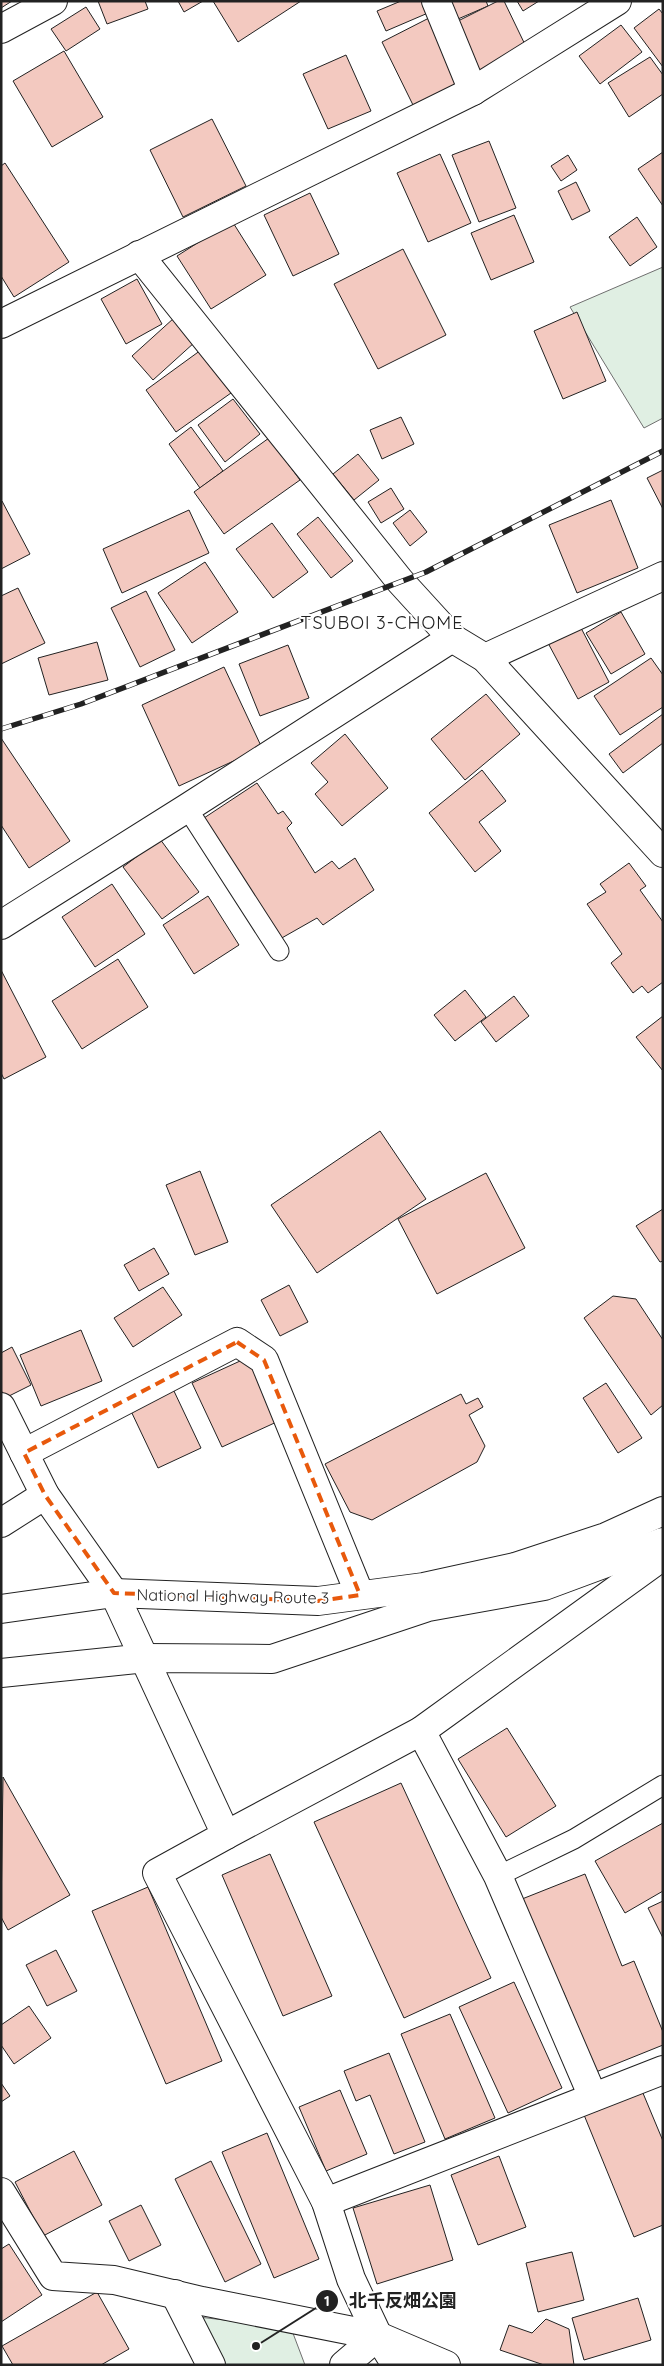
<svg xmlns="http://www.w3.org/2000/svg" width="664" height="2366" font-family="Quicksand,'Noto Sans JP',sans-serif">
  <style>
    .green { fill: #e0efe3; stroke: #6f6f6f }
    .building { fill: #f3c9c0; stroke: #222 }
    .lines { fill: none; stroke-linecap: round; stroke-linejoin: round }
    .lane-casing { stroke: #222; stroke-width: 21 }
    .street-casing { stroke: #222; stroke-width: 30 }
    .highway-casing { stroke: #222; stroke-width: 30 }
    .lane { stroke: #fff; stroke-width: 19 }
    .street { stroke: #fff; stroke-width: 28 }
    .highway { stroke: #fff; stroke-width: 28 }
    .rail-casing { stroke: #222; stroke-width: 5.5 }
    .rail { stroke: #fff; stroke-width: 4; stroke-dasharray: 11; stroke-linecap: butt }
    .marked { fill: none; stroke: #e8590c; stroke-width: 4; stroke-dasharray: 10 6; stroke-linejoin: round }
    .labels { text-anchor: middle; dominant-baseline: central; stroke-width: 4; stroke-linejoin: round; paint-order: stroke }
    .street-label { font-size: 16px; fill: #222; stroke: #fff }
    .neighbourhood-label { font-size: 18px; letter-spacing: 1px; fill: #222; stroke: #fff }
    .leader { fill: none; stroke: #222; stroke-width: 2 }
    .callout-dot { fill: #222; stroke: #fff; stroke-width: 2 }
    .mark-label { font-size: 15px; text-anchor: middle; font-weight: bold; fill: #fff }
    .callout-label { font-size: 18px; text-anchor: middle; font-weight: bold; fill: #222; stroke: #fff; stroke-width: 4; stroke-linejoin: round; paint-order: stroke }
  </style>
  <rect width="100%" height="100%" fill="#fff"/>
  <g class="green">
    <path d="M663,267V418L644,428L570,307Z"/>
    <path d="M199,2317L291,2328L305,2365H224Z"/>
  </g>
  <g class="building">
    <path d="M1,1H12L1,8Z"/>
    <path d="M98,1H145L148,9L107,24Z"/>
    <path d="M178,1H203L184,12Z"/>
    <path d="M213,1H301L238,42Z"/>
    <path d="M401,1H423L428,13L386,31L377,11Z"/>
    <path d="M450,1H486L488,6L458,19Z"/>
    <path d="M498,1H504L531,57L481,81L454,23Z"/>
    <path d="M517,1H539L523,11Z"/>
    <path d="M86,7L100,29L66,51L51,29Z"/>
    <path d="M659,9L663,14V67L634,28Z"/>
    <path d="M429,18L461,82L413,105L382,42Z"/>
    <path d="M621,25L642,52L600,84L579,56Z"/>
    <path d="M64,51L103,117L52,147L13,81Z"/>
    <path d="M346,55L371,111L328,129L303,74Z"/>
    <path d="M650,57L663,75V94L629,117L608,83Z"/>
    <path d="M212,119L246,186L183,217L150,150Z"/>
    <path d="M489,141L516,208L479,222L452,155Z"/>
    <path d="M663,152V206L638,169Z"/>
    <path d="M440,154L471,223L428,242L397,173Z"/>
    <path d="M568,155L577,170L561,181L551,166Z"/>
    <path d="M5,163L69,262L14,297L1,276V166Z"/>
    <path d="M576,182L590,211L572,220L558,191Z"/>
    <path d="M310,193L339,254L293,276L264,215Z"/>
    <path d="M514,215L534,262L491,280L471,233Z"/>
    <path d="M637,217L657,247L630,266L609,237Z"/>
    <path d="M232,221L266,275L211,309L177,256Z"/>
    <path d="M403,249L446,335L378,369L334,284Z"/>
    <path d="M137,279L162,324L126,344L101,299Z"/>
    <path d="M577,312L606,381L563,399L534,331Z"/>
    <path d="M174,318L195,342L153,380L132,356Z"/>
    <path d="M201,350L231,393L176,432L146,390Z"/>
    <path d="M233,399L260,434L225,462L198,425Z"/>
    <path d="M401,417L414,444L382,459L370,430Z"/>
    <path d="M191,427L223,471L200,488L169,444Z"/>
    <path d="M269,438L300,480L224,534L194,492Z"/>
    <path d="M358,454L379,480L354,500L333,474Z"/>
    <path d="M663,470V509L647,478Z"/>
    <path d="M391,488L404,509L381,523L368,502Z"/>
    <path d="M611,500L638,568L577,593L549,525Z"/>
    <path d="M2,501L30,554L1,569V502Z"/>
    <path d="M189,510L209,553L122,593L103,549Z"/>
    <path d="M410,510L427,532L410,546L393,523Z"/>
    <path d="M318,517L353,561L331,578L297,534Z"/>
    <path d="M272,523L308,572L273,598L236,549Z"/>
    <path d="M205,562L238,612L192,643L158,593Z"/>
    <path d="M18,588L45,643L1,664V596Z"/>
    <path d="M146,591L175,650L140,667L111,608Z"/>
    <path d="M621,612L645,654L611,674L586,633Z"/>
    <path d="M580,626L609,682L578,699L548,643Z"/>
    <path d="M97,642L108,680L49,695L38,658Z"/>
    <path d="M288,645L309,698L260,716L239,664Z"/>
    <path d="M651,658L663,675V707L620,735L594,696Z"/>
    <path d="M224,667L262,748L179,786L142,705Z"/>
    <path d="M486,694L520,734L465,780L431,739Z"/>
    <path d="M663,714V743L623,773L609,754Z"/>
    <path d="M345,734L388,788L342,826L315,794L328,782L311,763Z"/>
    <path d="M1,738L70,841L29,868L1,825Z"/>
    <path d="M482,770L506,801L479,822L501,851L475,872L429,813Z"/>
    <path d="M257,783L278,814L283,811L292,823L287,828L315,873L332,861L339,869L355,858L374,890L323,925L317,918L280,939L204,818Z"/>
    <path d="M160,839L199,892L162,919L123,867Z"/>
    <path d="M629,863L646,886L640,890L663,922V982L648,993L642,986L633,993L611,963L622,954L587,904L606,892L600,884Z"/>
    <path d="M112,884L145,934L95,967L62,917Z"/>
    <path d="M208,896L239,945L194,974L163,925Z"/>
    <path d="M118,959L148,1007L82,1049L52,1001Z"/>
    <path d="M1,970L46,1057L4,1079L1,1073Z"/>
    <path d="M465,990L486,1017L455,1041L434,1015Z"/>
    <path d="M514,996L529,1016L496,1042L481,1022Z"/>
    <path d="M663,1016V1071L636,1037Z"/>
    <path d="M380,1131L426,1199L317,1273L271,1205Z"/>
    <path d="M200,1171L228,1242L195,1255L166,1185Z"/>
    <path d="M486,1173L525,1248L437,1294L398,1219Z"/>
    <path d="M663,1209V1261L660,1262L636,1226Z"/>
    <path d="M154,1248L169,1274L139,1291L124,1265Z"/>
    <path d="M289,1285L308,1322L280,1336L261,1300Z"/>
    <path d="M163,1287L182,1315L133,1347L114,1318Z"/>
    <path d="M613,1296L636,1299L663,1340V1405L651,1415L584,1318Z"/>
    <path d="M81,1330L102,1381L41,1406L20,1355Z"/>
    <path d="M12,1347L31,1385L5,1398L1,1390V1353Z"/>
    <path d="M251,1356L281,1420L222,1447L192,1383Z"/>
    <path d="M606,1383L642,1438L618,1453L583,1398Z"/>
    <path d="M173,1389L201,1448L158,1468L130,1409Z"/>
    <path d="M461,1394L466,1404L478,1398L483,1407L469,1415L485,1446L477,1462L372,1520L350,1512L325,1464Z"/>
    <path d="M507,1728L556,1806L506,1837L458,1759Z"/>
    <path d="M3,1777L70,1895L8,1930L1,1917Z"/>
    <path d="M401,1783L491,1978L404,2018L314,1822Z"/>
    <path d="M663,1823V1891L625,1913L595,1861Z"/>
    <path d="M270,1854L332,1996L283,2016L222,1875Z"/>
    <path d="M585,1874L622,1966L634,1961L663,2032V2045L596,2072L563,1991L556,1995L517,1901Z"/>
    <path d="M148,1887L222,2061L166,2084L92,1911Z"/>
    <path d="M663,1901V1938L648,1908Z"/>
    <path d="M56,1950L77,1991L47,2006L26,1965Z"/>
    <path d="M514,1982L562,2088L508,2113L459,2007Z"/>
    <path d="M29,2006L51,2038L14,2064L1,2045V2025Z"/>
    <path d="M450,2014L495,2118L445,2139L401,2034Z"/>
    <path d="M389,2053L425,2142L394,2154L370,2095L356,2101L344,2071Z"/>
    <path d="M1,2083L10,2096L1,2102Z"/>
    <path d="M640,2086L663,2141V2225L634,2237L582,2110Z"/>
    <path d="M340,2090L367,2154L326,2171L299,2107Z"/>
    <path d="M267,2133L319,2259L274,2278L222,2152Z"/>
    <path d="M74,2151L102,2205L43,2236L15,2182Z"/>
    <path d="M499,2156L526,2227L478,2245L451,2175Z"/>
    <path d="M211,2161L261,2264L225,2282L175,2179Z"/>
    <path d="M430,2185L453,2260L377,2284L353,2208Z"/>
    <path d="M141,2205L161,2245L129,2261L109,2221Z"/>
    <path d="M9,2244L42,2295L1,2322V2249Z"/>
    <path d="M572,2252L584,2300L538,2312L526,2263Z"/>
    <path d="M97,2292L129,2349L101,2365H13L2,2346Z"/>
    <path d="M638,2298L651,2340L584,2360L572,2318Z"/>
    <path d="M546,2319L569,2329L574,2365H544L500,2350L509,2325L532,2333Z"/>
  </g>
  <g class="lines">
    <defs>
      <g id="lane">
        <path d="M187,808L279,951"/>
        <path d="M498,1876L574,1839L663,1785"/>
      </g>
      <g id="street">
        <path d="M436,1L473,91"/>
        <path d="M1,29L53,1"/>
        <path d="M139,255L400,581L452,638L485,658L663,853"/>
        <path d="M1,324L473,91L617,1"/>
        <path d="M485,658L663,576"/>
        <path d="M1,925L187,808L452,638"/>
        <path d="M1,1407L45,1495L114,1593L226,1835L157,1873L326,2202L351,2279L378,2336L396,2365"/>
        <path d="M24,1453L237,1342L264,1360L360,1595"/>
        <path d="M1,1523L45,1495"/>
        <path d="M421,1731L498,1876L593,2097"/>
        <path d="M226,1835L421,1731L663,1556"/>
        <path d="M1,2192L53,2276L114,2280L202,2301L378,2336L446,2365"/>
        <path d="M326,2202L663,2070"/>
        <path d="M175,2294L211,2365"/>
        <path d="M344,2365L378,2336"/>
      </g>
      <g id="highway">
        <path d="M1,1609L114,1593L318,1601L424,1587L515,1567L606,1537L663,1511"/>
        <path d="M1,1673L146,1658L272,1659L428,1607L544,1586L663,1542"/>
      </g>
    </defs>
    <use href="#lane" class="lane-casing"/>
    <use href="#street" class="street-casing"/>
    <use href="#highway" class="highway-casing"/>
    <use href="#lane" class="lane"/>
    <use href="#street" class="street"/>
    <use href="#highway" class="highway"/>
    <defs>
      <path id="rail" d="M1,729L81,704L426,572L663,451"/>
    </defs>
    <use href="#rail" class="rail-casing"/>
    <use href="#rail" class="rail"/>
  </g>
  <path class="marked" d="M237,1342L264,1360L360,1595L318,1601L114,1593L45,1495L24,1453Z"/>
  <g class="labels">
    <g class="street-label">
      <text transform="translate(233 1596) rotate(1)">National Highway Route 3</text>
    </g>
    <g class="neighbourhood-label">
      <text x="382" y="622">TSUBOI 3-CHOME</text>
    </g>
  </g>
  <path class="leader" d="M256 2346L327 2301"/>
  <g class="callout-dot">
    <circle cx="256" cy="2346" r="5"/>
    <circle cx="327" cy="2301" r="12"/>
  </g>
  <g class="mark-label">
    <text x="327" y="2306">1</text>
  </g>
  <g class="callout-label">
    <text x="403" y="2307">北千反畑公園</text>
  </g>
  <rect width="664" height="2366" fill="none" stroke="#222222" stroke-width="5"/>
</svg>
